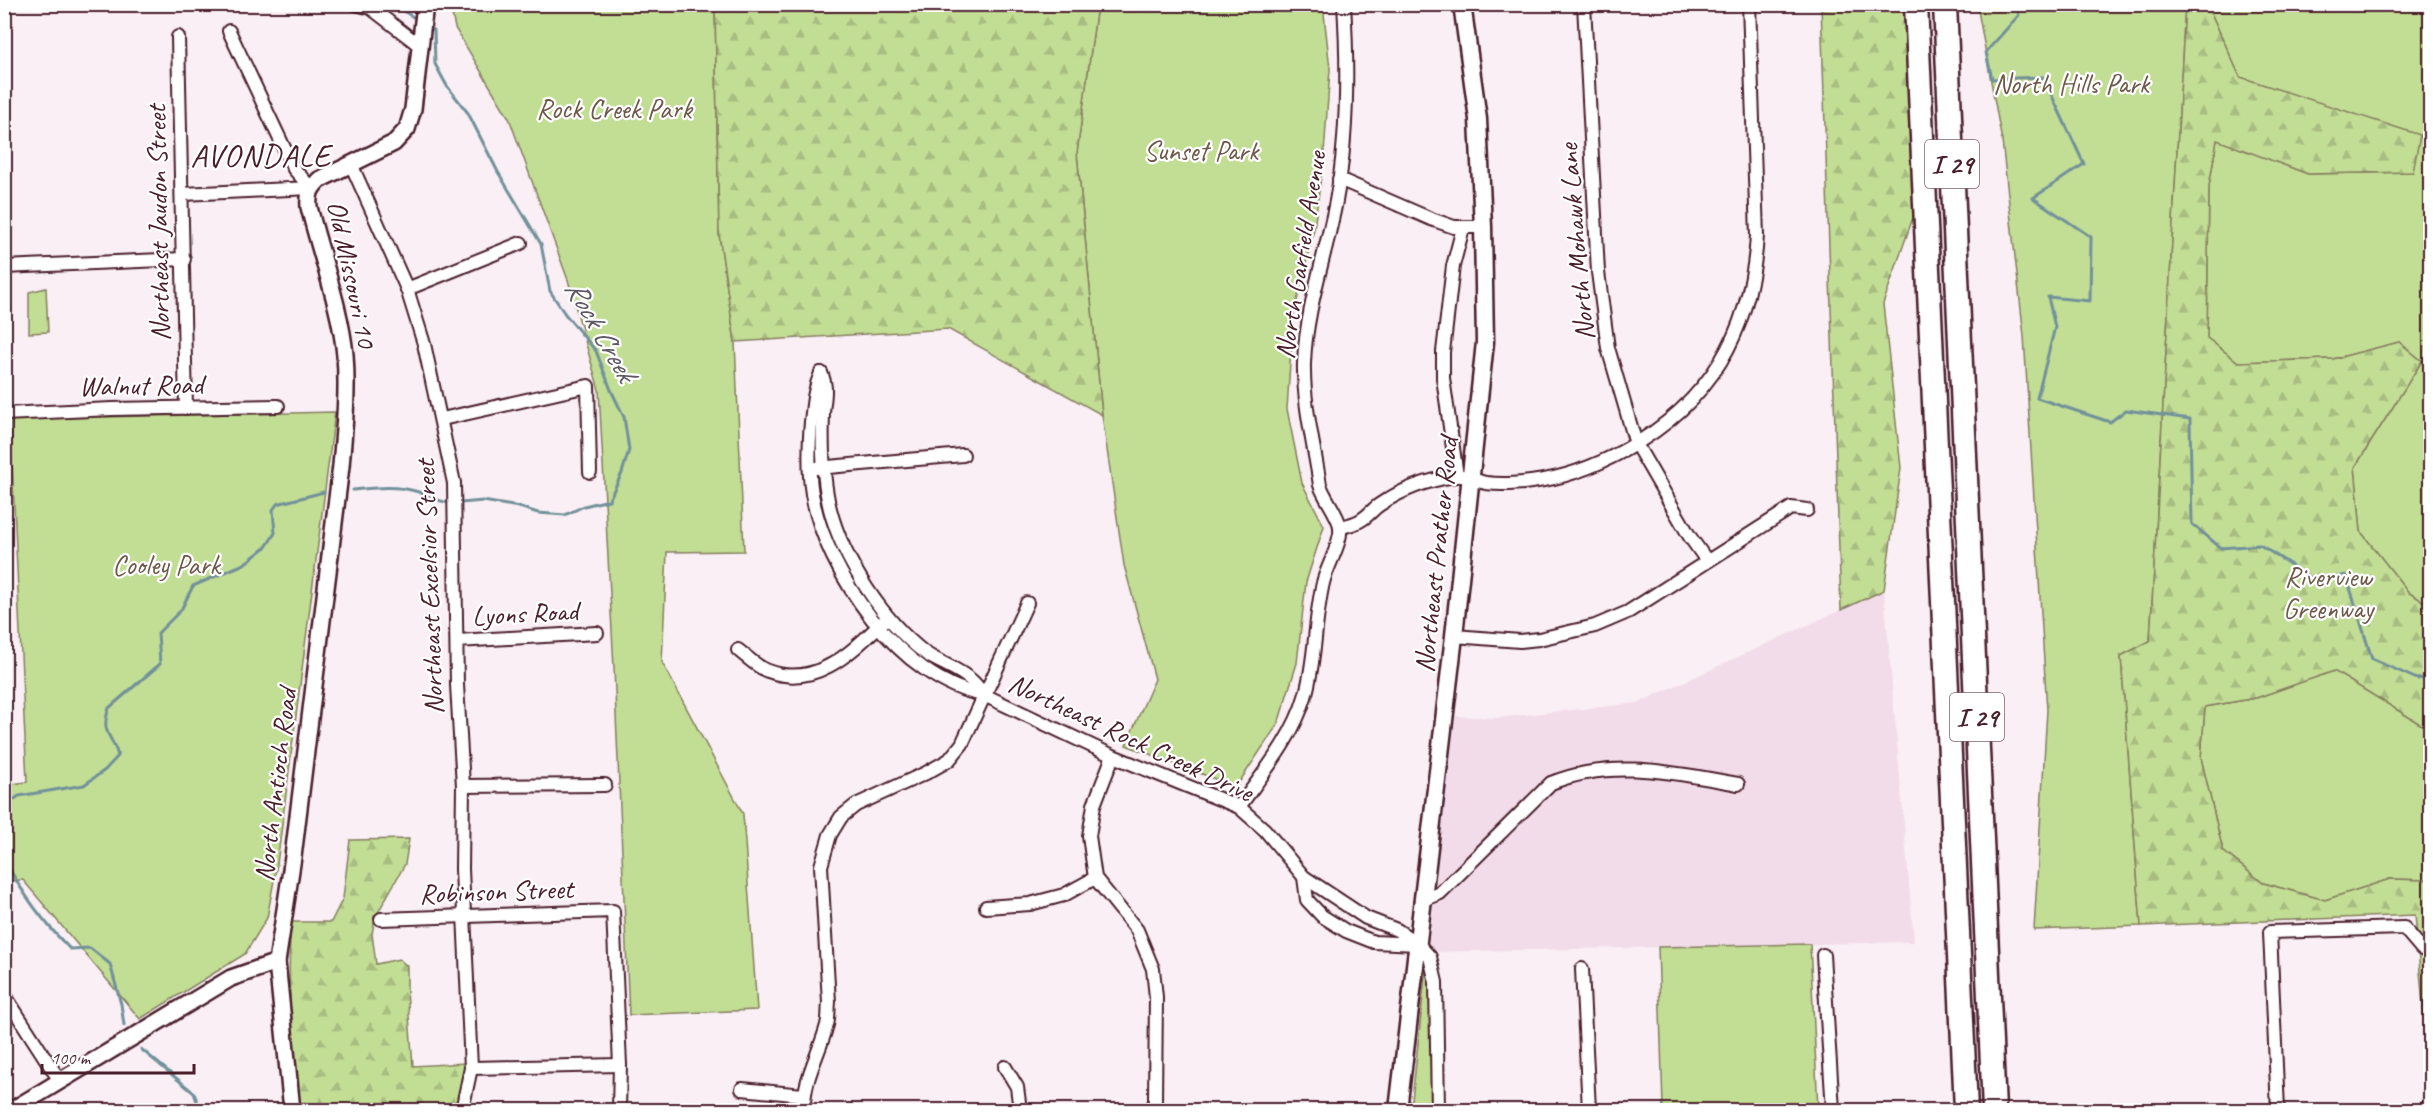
<svg xmlns="http://www.w3.org/2000/svg" width="2435" height="1115" font-family="Caveat,sans-serif">
  <style>
    .built { fill: #f2dce9 }
    .green { fill: #c2dd94; stroke: #867e60; stroke-width: 1.5 }
    .forest { fill: url(#forest-firs); stroke: #867e60; stroke-width: 1.5 }
    .lines { fill: none; stroke-linecap: round; stroke-linejoin: round }
    .stream { stroke: #72919a; stroke-width: 3 }
    .minor-casing { stroke: #4a1f2b; stroke-width: 16 }
    .tertiary-casing { stroke: #4a1f2b; stroke-width: 20 }
    .secondary-casing { stroke: #4a1f2b; stroke-width: 21 }
    .motorway-casing { stroke: #4a1f2b; stroke-width: 27 }
    .minor { stroke: #fff; stroke-width: 12 }
    .tertiary { stroke: #fff; stroke-width: 15 }
    .secondary { stroke: #fff; stroke-width: 16 }
    .motorway { stroke: #fff; stroke-width: 22 }
    .labels { text-anchor: middle; dominant-baseline: central; stroke-width: 4.5; stroke-linejoin: round; paint-order: stroke }
    .shield { fill: #fff; stroke: #80626b; stroke-width: 1.5 }
    .shield-label { font-size: 27px; font-weight: bold; fill: #4a1f2b }
    .park-label { font-size: 28px; fill: #6e584a; stroke: #fff }
    .street-label { font-size: 28px; fill: #4a1f2b; stroke: #fff }
    .water-label { font-size: 30px; font-style: italic; fill: #5e5862; stroke: #fff }
    .quarter-label { font-size: 32px; letter-spacing: 1.5px; fill: #4a1f2b; stroke: #fff }
  </style>
  <defs>
    <pattern id="forest-firs" width="22" height="20" patternUnits="userSpaceOnUse" patternTransform="scale(1.5)"><rect width="22" height="20" fill="#c2dd94"/><path d="M5 1l3.5 6h-7zM16 11l3.5 6h-7z" fill="#a8bd80"/></pattern>
  </defs>
  <rect width="100%" height="100%" fill="#f9eff5"/>
  <filter id="ink" filterUnits="userSpaceOnUse"><feTurbulence type="fractalNoise" baseFrequency=".0167" numOctaves="2"/><feDisplacementMap in="SourceGraphic" scale="12" xChannelSelector="R" yChannelSelector="G"/><feConvolveMatrix kernelMatrix="1 2 1 2 8 2 1 2 1" color-interpolation-filters="sRGB"/></filter>
  <g filter="url(#ink)">
    <path class="built" d="M1884,590L1914,942L1428,952L1455,716L1496,718L1638,703Z"/>
    <g class="green">
      <path d="M450,5H715L719,234L735,342L744,551L667,552L662,662L743,814L757,1010L629,1015L614,668L599,390L568,280L509,118L455,28Z"/>
      <path d="M1097,5H1323L1330,69L1324,154L1314,229L1293,318L1287,409L1302,483L1324,526L1306,582L1297,663L1278,724L1236,787L1126,745L1155,679L1124,565L1102,415L1077,153Z"/>
      <path d="M1977,5H2185L2150,641L2121,656L2141,926L2034,930L2047,710L2024,336L2002,141Z"/>
      <path d="M2210,5H2430V605L2409,593L2361,532L2355,467L2422,361L2399,342L2333,359L2238,362L2207,338L2209,186L2217,139L2308,174L2412,172L2420,136L2240,77L2210,11Z"/>
      <path d="M46,288L48,332L29,333V292Z"/>
      <path d="M335,412L277,864L267,918L245,954L140,1019L23,880L5,881L4,785L27,782L10,419Z"/>
      <path d="M2334,671L2430,730V890L2427,880L2390,879L2325,900L2263,883L2223,851L2201,758L2205,707L2256,698Z"/>
      <path d="M1810,944L1818,1110H1654V1109L1663,1107L1658,947Z"/>
      <path d="M1426,967L1431,995V1110H1411Z"/>
    </g>
    <g class="forest">
      <path d="M715,5H1097L1077,153L1102,415L948,329L735,342L719,234Z"/>
      <path d="M1821,5H1903L1916,209L1883,304L1901,468L1884,590L1841,610Z"/>
      <path d="M2185,5H2210V11L2240,77L2420,135L2413,172L2308,174L2217,140L2209,186L2207,338L2238,362L2333,359L2399,342L2422,361L2355,467L2361,532L2409,593L2430,605V730L2334,671L2256,698L2205,707L2201,758L2223,851L2263,883L2325,900L2390,879L2427,880L2430,890V1084L2415,915L2141,926L2121,656L2150,641Z"/>
      <path d="M409,839L405,864L375,918L372,934L376,964L399,959L407,966V991L413,1066L466,1063V1074L457,1108L452,1110H299C293,1047 286,985 291,922H331L343,898L350,840Z"/>
    </g>
    <g class="lines">
      <g class="stream">
        <path d="M392,4L418,20"/>
        <path d="M2015,4L2019,15L1986,52L1992,79L2043,77L2084,164L2033,198L2091,237L2090,301L2048,297L2055,327L2037,398L2110,422L2126,410L2190,419L2192,524L2221,548L2260,545L2317,582L2346,575L2372,659L2417,679L2430,677"/>
        <path d="M426,25L434,30L435,64L447,86L468,113L498,172L541,244L550,291L565,314L596,351L611,390L624,417L629,450L622,473L609,500L584,506L565,515L538,513L519,507L483,501L461,503"/>
        <path d="M353,490C374,488 394,485 415,491C427,494 437,502 450,503"/>
        <path d="M4,806L19,796L84,785L105,770L118,756C112,734 100,734 109,708L160,664L158,633L181,610L193,586L244,564L266,547L275,533L273,510L277,504L324,492"/>
        <path d="M4,859C22,893 43,922 70,949L90,948L110,964L121,1004L124,1025"/>
        <path d="M141,1049L194,1093L200,1110"/>
        <path d="M306,1110L350,1108L353,1110"/>
      </g>
      <defs>
        <g id="minor">
          <path d="M356,4L371,8L419,45"/>
          <path d="M1584,4L1598,272L1608,348L1636,444L1690,537L1707,561"/>
          <path d="M229,31L294,169L311,188"/>
          <path d="M178,37L186,408"/>
          <path d="M351,164L407,289L424,344L454,483L457,685L463,786L462,869L471,1068L462,1110"/>
          <path d="M1339,179L1431,219L1454,227H1483"/>
          <path d="M182,194L311,188"/>
          <path d="M4,267L184,259"/>
          <path d="M407,289L521,243"/>
          <path d="M821,373C814,389 813,404 811,422C809,446 808,470 812,494C825,572 902,682 984,695L1113,756L1239,807L1265,830L1304,877L1366,918L1397,930L1418,944L1430,957L1436,982L1438,1110"/>
          <path d="M821,373C828,388 824,398 823,413C822,442 823,481 830,509C843,560 883,621 925,653C939,663 960,669 972,681C977,685 980,691 984,695"/>
          <path d="M4,414L112,409L278,406"/>
          <path d="M442,419L588,386L590,472"/>
          <path d="M817,468L963,455"/>
          <path d="M1457,476L1443,378V352L1453,266L1463,228"/>
          <path d="M1340,528C1347,525 1355,524 1361,520C1368,516 1373,509 1379,505C1401,490 1428,480 1455,476C1465,474 1475,481 1486,483C1500,485 1516,484 1531,482C1565,478 1596,466 1625,450C1710,403 1751,332 1757,236L1749,4"/>
          <path d="M1454,636L1520,641L1539,639L1595,626L1628,612L1791,508L1807,510"/>
          <path d="M457,641L597,633"/>
          <path d="M738,650C747,657 758,668 768,671C816,689 851,652 884,621"/>
          <path d="M1113,756L1094,805L1089,836L1095,878L1137,930L1153,969L1156,997L1155,1101L1152,1110"/>
          <path d="M463,786L605,785"/>
          <path d="M1239,807C1263,773 1293,738 1305,697C1316,661 1314,621 1323,583C1326,568 1343,541 1340,526C1337,513 1325,499 1320,485C1314,445 1303,403 1304,363C1306,308 1326,255 1336,201C1348,137 1348,69 1344,4"/>
          <path d="M1304,877L1307,900L1322,916L1346,931L1374,942L1417,944"/>
          <path d="M1423,900L1440,893L1551,783C1612,758 1675,773 1738,784"/>
          <path d="M986,907L1030,904L1064,895L1095,878"/>
          <path d="M381,919L613,911L620,1065L619,1110"/>
          <path d="M1823,955L1833,1110"/>
          <path d="M1582,969L1589,1110"/>
          <path d="M4,994L60,1081"/>
          <path d="M1005,1067L1017,1087L1020,1110"/>
          <path d="M471,1068L620,1065"/>
          <path d="M742,1089L803,1095"/>
          <path d="M2426,1108V1110"/>
          <path d="M804,1110C803,1079 819,1055 827,1025C829,1018 828,1010 829,1002L821,866L830,835L841,817L856,805L926,773L949,760L962,744L1027,603"/>
          <path d="M2278,1110L2270,932L2404,928L2422,949"/>
        </g>
        <g id="tertiary">
          <path d="M12,1110L231,978L277,962"/>
          <path d="M292,1110L277,962L293,857L341,466C344,430 348,392 345,355C341,310 320,252 309,207C308,194 310,189 319,180L394,143L407,129L413,109L425,4"/>
        </g>
        <path id="secondary" d="M1398,1110L1454,636L1485,342L1483,227L1478,119L1462,4"/>
        <g id="motorway">
          <path d="M1916,4L1966,1110"/>
          <path d="M1945,4L1994,1110"/>
        </g>
      </defs>
      <use href="#minor" class="minor-casing"/>
      <use href="#tertiary" class="tertiary-casing"/>
      <use href="#secondary" class="secondary-casing"/>
      <use href="#motorway" class="motorway-casing"/>
      <use href="#minor" class="minor"/>
      <use href="#tertiary" class="tertiary"/>
      <use href="#secondary" class="secondary"/>
      <use href="#motorway" class="motorway"/>
    </g>
  </g>
  <g class="labels">
    <g class="shield">
      <rect x="1925" y="140" width="54" height="48" rx="4.5"/>
      <rect x="1950" y="693" width="54" height="48" rx="4.5"/>
    </g>
    <g class="shield-label">
      <text x="1952" y="164">I 29</text>
      <text x="1977" y="717">I 29</text>
    </g>
    <g class="park-label">
      <text x="2071" y="83">North Hills Park</text>
      <text x="614" y="108">Rock Creek Park</text>
      <text x="1201" y="150">Sunset Park</text>
      <text x="166" y="564">Cooley Park</text>
      <text x="2328" y="576">Riverview<tspan x="2328" dy="32">Greenway</tspan></text>
    </g>
    <g class="street-label">
      <text transform="translate(158 223) rotate(-91)">Northeast Jaudon Street</text>
      <text transform="translate(1576 242) rotate(-95)">North Mohawk Lane</text>
      <text transform="translate(1300 255) rotate(-81)">North Garfield Avenue</text>
      <text transform="translate(352 274) rotate(78)">Old Missouri 10</text>
      <text transform="translate(141 385) rotate(-1)">Walnut Road</text>
      <text transform="translate(1436 555) rotate(-84)">Northeast Prather Road</text>
      <text transform="translate(429 587) rotate(-92)">Northeast Excelsior Street</text>
      <text transform="translate(525 613) rotate(-3)">Lyons Road</text>
      <text transform="translate(1131 737) rotate(25)">Northeast Rock Creek Drive</text>
      <text transform="translate(275 785) rotate(-83)">North Antioch Road</text>
      <text transform="translate(496 891) rotate(-2)">Robinson Street</text>
    </g>
    <g class="water-label">
      <text transform="translate(601 330) rotate(60)">Rock Creek</text>
    </g>
    <g class="quarter-label">
      <text x="261" y="155">AVONDALE</text>
    </g>
  </g>
  <rect width="2435" height="1115" fill="none" stroke="#fff" stroke-width="24"/>
  <rect x="12" y="12" width="2411" height="1091" fill="none" stroke="#4a1f2b" stroke-width="2" filter="url(#ink)"/>
  <path d="M42 1064v9h152v-9" fill="none" stroke="#4a1f2b" stroke-width="3"/>
  <text x="51" y="1064" font-size="18" fill="#4a1f2b" stroke="#ffffff" stroke-width="4.5" paint-order="stroke">100 m</text>
</svg>
